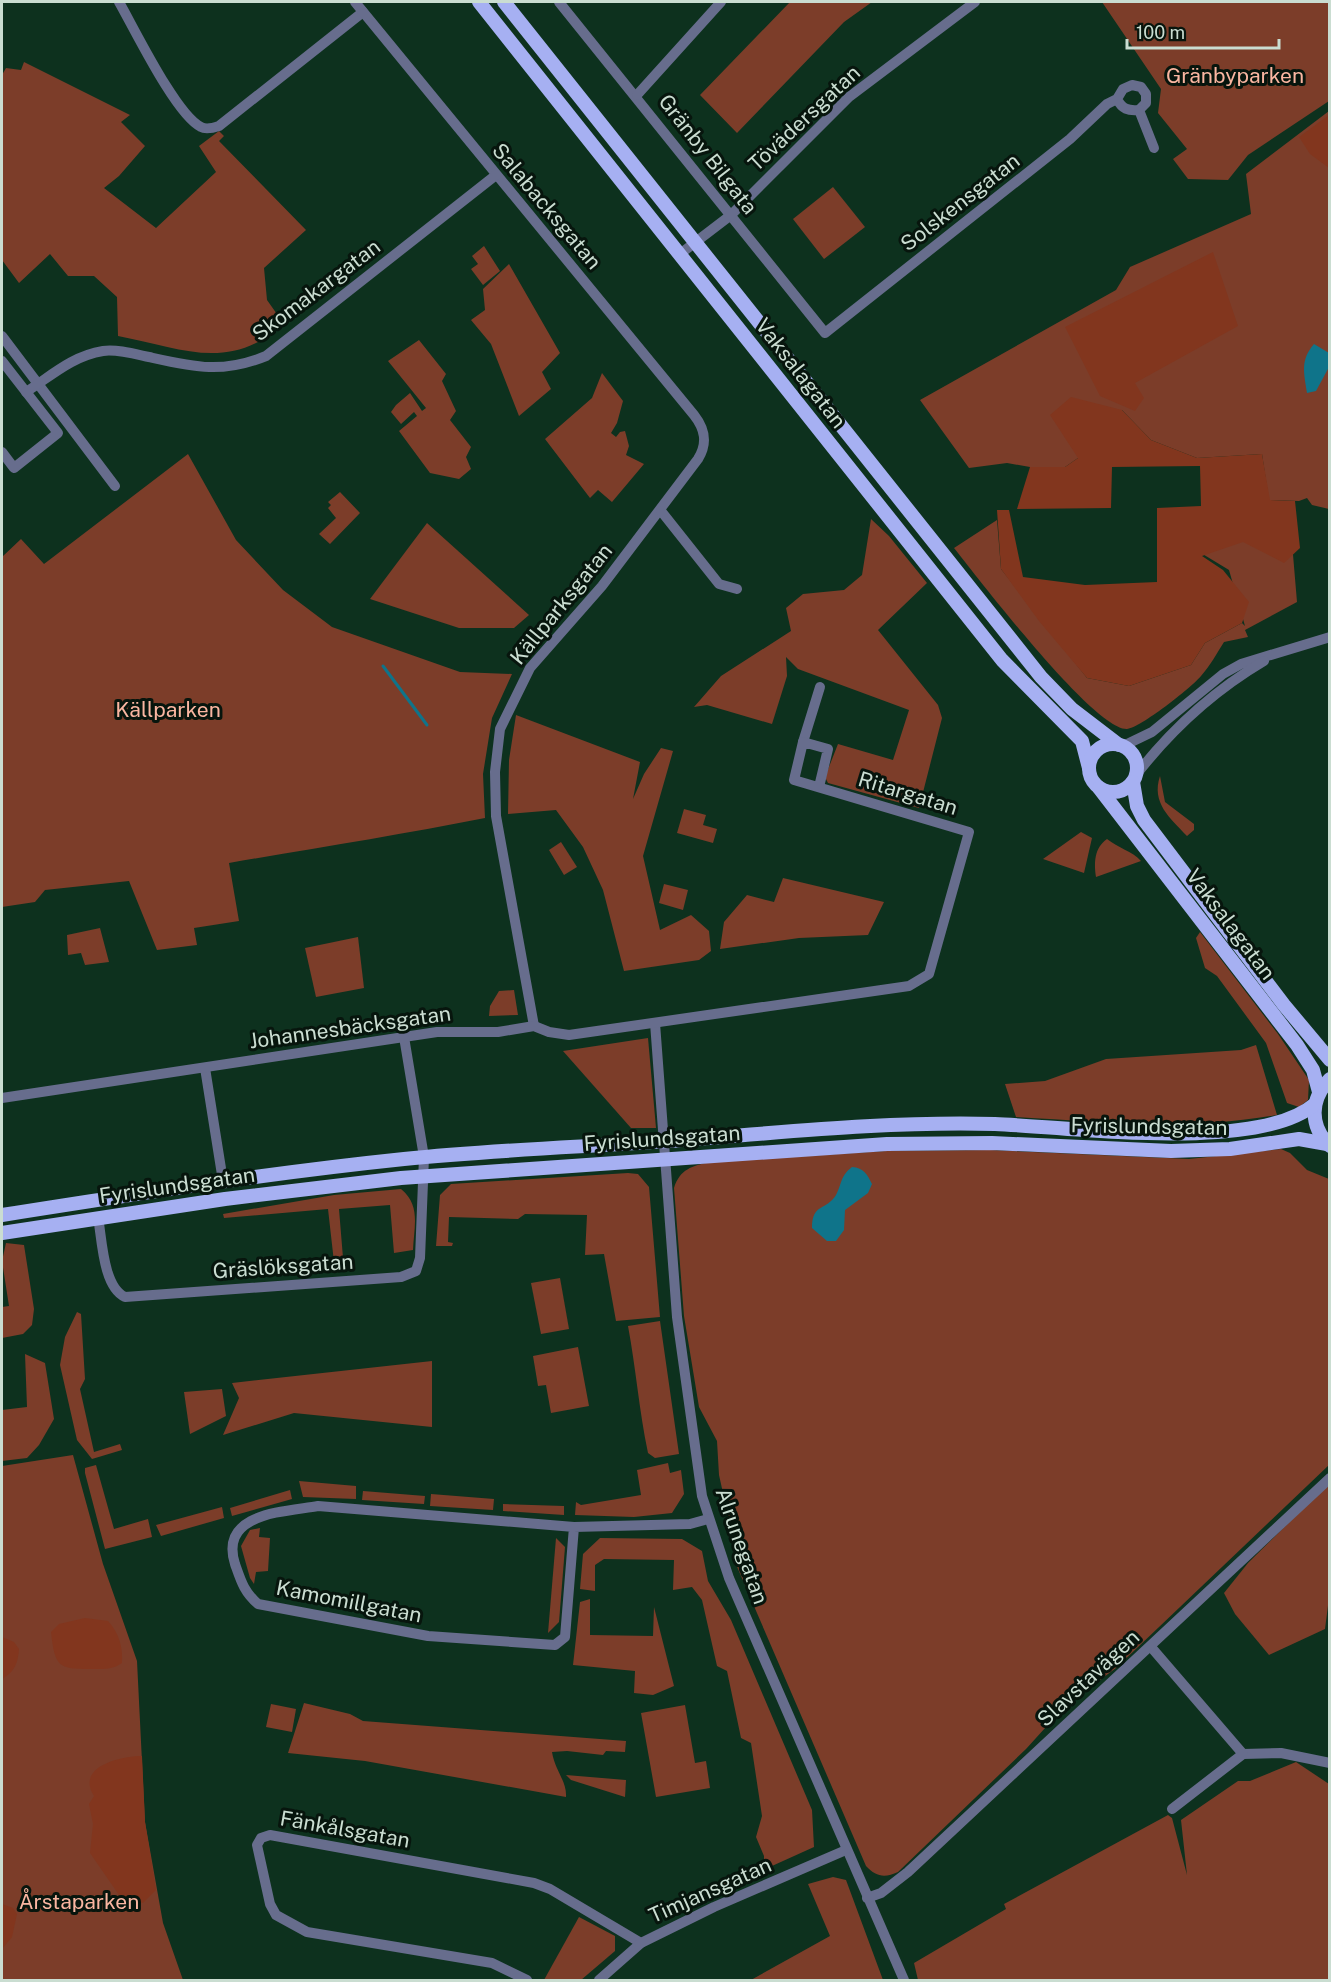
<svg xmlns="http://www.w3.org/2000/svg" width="1331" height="1982" font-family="'Public Sans',sans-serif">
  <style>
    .green { fill: #7c3d29 }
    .forest { fill: #82361e }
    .water { fill: #0f748a }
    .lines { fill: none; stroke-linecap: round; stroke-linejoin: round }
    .stream { stroke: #0f748a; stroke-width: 3 }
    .minor { stroke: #676d8d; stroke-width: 10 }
    .major { stroke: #a6b0f2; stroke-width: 14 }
    .labels { text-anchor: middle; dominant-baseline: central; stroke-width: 6; stroke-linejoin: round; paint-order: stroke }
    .park-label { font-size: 21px; fill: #fab6a1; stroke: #07150d }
    .street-label { font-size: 21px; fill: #caddd1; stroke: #07150d }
  </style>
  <rect width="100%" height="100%" fill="#0d311e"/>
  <g class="green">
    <path d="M790,2H872L844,22L737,133L700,95Z"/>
    <path d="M1102,2H1329V101L1248,155L1228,180L1188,179L1173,159L1187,149L1158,113L1161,89Z"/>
    <path d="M24,62L130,115L121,122L145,146L119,176L104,188L156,228L216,172L199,146L219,131L224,136L219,141L306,230L264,268L267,300L284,324C228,373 182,348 118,336L117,297L94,276H68L50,254L19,283L2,260V75L6,68L21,70Z"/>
    <path d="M1329,111V509L1312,505L1307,498L1299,501L1269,500L1262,454L1197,458L1151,440L1122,410L1078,458L1065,467H1030L1007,463L969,468L920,400L1116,290L1130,267L1251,214L1246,174Z"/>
    <path d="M833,187L865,227L824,259L793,219Z"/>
    <path d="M484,246L500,271L483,285L471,269L478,264L472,256Z"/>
    <path d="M509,264L560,353L542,372L551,389L519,416L491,344L471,320L485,310L483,289Z"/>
    <path d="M419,340L446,374L442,381L456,411L450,420L471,447L466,457L471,469L459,479L430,473L399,431L417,416L414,412L401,424L391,412L396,405L410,393L422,411L426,408L388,361Z"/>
    <path d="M602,373L623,401L617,423L611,433L616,437L620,432L625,431L629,446L626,455L644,464L612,502L598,490L590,498L545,439L592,398Z"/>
    <path d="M188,454L236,540L283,590L332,627L460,672L512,674L492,718L483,774L485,818C400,835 315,848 229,863L239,921L194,928L197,945L157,950L129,881L45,890L35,902L2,907V557L21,539L44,564Z"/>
    <path d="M340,492L360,513L330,544L319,534L336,518L328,508L331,505L328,502Z"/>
    <path d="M871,519L889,536L927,583L878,630L938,705L942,718L919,808L828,783L825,777L838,744L893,760L909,710L798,669L786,657L787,676L772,724L707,705L694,707L721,676L791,631L786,608L803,594L844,590L862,575Z"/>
    <path d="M1290,519L1297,602L1245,630L1248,637L1224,642C1217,653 1210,666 1201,676C1191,688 1140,728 1127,729C1094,730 978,578 954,548L997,520L1001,569L1087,678L1129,686L1191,665L1205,643L1242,623L1245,626L1229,570L1196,550Z"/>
    <path d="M427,523L529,615L514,628H459L370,599Z"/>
    <path d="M516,715L640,762L633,799L644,774L661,748L673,751L643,856L660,930L691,915L709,931L711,951L699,960L624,971L603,890L583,847L556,810L508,814L509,760Z"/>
    <path d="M1160,776L1165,802L1194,824V830L1187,836C1170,818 1151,803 1160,776Z"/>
    <path d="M684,809L706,815L703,825L717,829L713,843L677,833Z"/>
    <path d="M1081,832L1092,838L1084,873L1043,859Z"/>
    <path d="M1107,839C1118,848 1132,851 1141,861L1096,877C1094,863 1094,848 1107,839Z"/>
    <path d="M561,842L577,867L564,875L549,850Z"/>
    <path d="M783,878L884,902L868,935L799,938L720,949L724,922L747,895L774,902Z"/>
    <path d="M664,884L688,890L683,910L659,903Z"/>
    <path d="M100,928L109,962L85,965L81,953L68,955L67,935Z"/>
    <path d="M1200,932L1278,1034L1309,1080L1308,1100L1299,1107L1287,1103L1266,1043L1217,976L1205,968L1196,938Z"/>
    <path d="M358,937L364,988L316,997L305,948Z"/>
    <path d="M514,990L518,1015L489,1016L490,1006L499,991Z"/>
    <path d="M648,1038L656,1128H631L563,1051Z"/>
    <path d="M1256,1045L1277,1115C1188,1131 1105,1122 1016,1117L1005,1084L1045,1081L1106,1059L1241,1050Z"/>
    <path d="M1281,1149L1290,1153L1307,1170L1329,1179V1465L1116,1668L1065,1706L1026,1749L898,1872C885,1878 876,1877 866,1866L735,1562L731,1529L719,1475L717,1441L699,1407L684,1316L674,1188C680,1169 692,1166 710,1162L886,1151L990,1150L1189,1159Z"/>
    <path d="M628,1173L638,1174L649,1187L660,1317L616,1321L604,1254L585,1255L587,1215L525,1214L518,1219L449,1217L448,1242L453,1243L452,1246H436L440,1195L451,1184Z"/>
    <path d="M401,1189C421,1205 414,1227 413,1250L394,1253L390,1205L339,1209L344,1270L335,1271L328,1209L224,1218L223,1214L334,1195Z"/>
    <path d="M6,1243L24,1245L34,1309L32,1325L23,1334L2,1338V1307L9,1306L2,1261Z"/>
    <path d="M560,1278L569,1329L541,1334L531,1283Z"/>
    <path d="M77,1312L81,1314L85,1379L80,1389L94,1452L120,1444L122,1450L92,1459L77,1440L60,1365L65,1337Z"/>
    <path d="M660,1321L679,1454L655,1458L648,1453C639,1410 636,1369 628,1326Z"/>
    <path d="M578,1347L589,1406L551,1413L546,1385L538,1386L533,1356Z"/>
    <path d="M25,1354L45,1363L54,1419L39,1445L27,1458L2,1461V1410L27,1407Z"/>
    <path d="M432,1361V1427L294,1413L223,1435L239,1398L232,1383Z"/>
    <path d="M222,1389L226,1416L190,1434L184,1392Z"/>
    <path d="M73,1455L103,1564L137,1661L145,1822L163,1923L183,1980H2V1466Z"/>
    <path d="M668,1463L670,1473L681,1470L684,1494L672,1513L634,1517L575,1515L576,1502L581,1505L641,1495L637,1470Z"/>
    <path d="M96,1465L114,1529L148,1519L152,1537L105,1549L85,1473V1468Z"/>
    <path d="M299,1481L356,1486V1499L303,1497Z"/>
    <path d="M1329,1483L1330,1590L1325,1629L1269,1655L1235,1614L1224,1593L1248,1563Z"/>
    <path d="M290,1490L292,1499L232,1516L230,1508Z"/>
    <path d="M363,1491L425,1496L424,1504L362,1500Z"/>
    <path d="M431,1494L494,1499L493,1510L430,1506Z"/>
    <path d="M503,1504L564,1506V1515L503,1511Z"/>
    <path d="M222,1507L224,1518L161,1536L156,1525Z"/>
    <path d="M260,1528L259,1537L270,1538L268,1571L256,1572L254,1584L250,1578L241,1546L250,1530Z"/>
    <path d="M556,1538L565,1547L559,1622L548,1633Z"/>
    <path d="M600,1538L682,1539L702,1551L708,1581L731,1620L812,1810L814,1847L714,1892L710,1886L764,1861V1856L756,1837L762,1816L751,1743L741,1738L727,1671L717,1666L702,1600L692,1587L673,1590L674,1560L604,1559L595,1565V1591L580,1589L583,1554Z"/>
    <path d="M590,1599V1635L653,1636L654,1607L674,1686L653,1695L634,1693L635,1671L573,1665L580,1602Z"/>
    <path d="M304,1703L350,1714L363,1721L626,1741L625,1752L606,1751L603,1755L567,1751L552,1752C555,1771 567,1781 566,1797L365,1761L288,1753Z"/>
    <path d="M271,1704L296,1709L292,1732L266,1727Z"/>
    <path d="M685,1705L695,1763L706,1761L710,1788L656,1797L641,1713Z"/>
    <path d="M1296,1762L1329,1784V1980H918L914,1963L1006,1909L1004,1904L1168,1815L1172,1818L1187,1875L1181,1820L1238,1781H1250Z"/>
    <path d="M566,1775L626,1780L625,1797L571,1780Z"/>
    <path d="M833,1877L846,1880L883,1980H751L830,1936L808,1884Z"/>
    <path d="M579,1917L615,1936V1951L581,1980H544Z"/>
  </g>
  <g class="forest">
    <path d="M1329,115V168L1310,154L1299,137Z"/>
    <path d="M1213,252L1238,326L1135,383L1144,398L1135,411L1100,396L1065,327Z"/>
    <path d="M1071,397L1122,410L1151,440L1197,458L1262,454L1270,500L1295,501L1300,548L1284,563L1243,542L1202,556L1223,570L1249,602L1242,623L1205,643L1191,665L1129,686L1087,678L1039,621L1001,569L997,510H1009L1023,577L1085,585L1157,582V508L1201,506L1200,466L1112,467L1111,508L1017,509L1030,467H1065L1078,458L1050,415Z"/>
    <path d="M85,1618L108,1621C119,1633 123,1647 122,1663C112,1670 104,1669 91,1669C58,1669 55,1667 51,1632L59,1624Z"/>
    <path d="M2,1637L14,1642L19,1649C18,1664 14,1672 2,1679Z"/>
    <path d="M142,1756L145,1822L156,1890L143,1903L119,1895L90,1853L93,1824L89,1804L94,1796C75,1766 122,1756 142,1756Z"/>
    <path d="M2,1904L13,1908L17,1914L12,1937L2,1949Z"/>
  </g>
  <g class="water">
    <path d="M1314,344L1329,353V367L1316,391L1307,393C1304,373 1300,360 1314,344Z"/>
    <path d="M852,1167C864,1168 867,1174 872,1184L868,1193L845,1210L844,1230L836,1241H827L812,1228C812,1203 826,1211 836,1195C842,1184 840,1176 852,1167Z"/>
  </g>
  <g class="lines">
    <path class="stream" d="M383,666L427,725"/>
    <g class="minor">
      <path d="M119,2C134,28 176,115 201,127C206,130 213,128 219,126L363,12"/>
      <path d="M355,2L694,415C705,429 708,443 698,459L602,586L530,668L500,729L495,772L496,816L534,1026"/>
      <path d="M559,2L825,333L1070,139L1107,104L1117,99L1123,89L1132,85L1141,87L1146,94V103L1139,110C1128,111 1122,109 1117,99"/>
      <path d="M637,95L721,2"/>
      <path d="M1139,110L1154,148"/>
      <path d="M680,254L731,215L849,97L975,2"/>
      <path d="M2,336L115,486"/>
      <path d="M2,361L58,433L14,468L2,452"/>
      <path d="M26,392C51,376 72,356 103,351C117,349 135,354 149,357C194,367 222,374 266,356L496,175"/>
      <path d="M661,511L719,584L737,589"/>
      <path d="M803,742L820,687"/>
      <path d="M1123,746L1152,732L1223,674L1241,664L1330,637"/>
      <path d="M1136,775C1171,730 1215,690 1264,661"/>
      <path d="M655,1023L677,1317L702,1496L729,1578L904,1980"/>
      <path d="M205,1068L223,1181"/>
      <path d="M2,1098L437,1032H498L534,1026L549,1032L569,1035L909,986L929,974L969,832L794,780L803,742L828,749L819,787"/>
      <path d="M98,1217C102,1239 103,1287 125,1297L401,1277L416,1271L420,1258L424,1157L404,1037"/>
      <path d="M574,1527L565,1637L555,1645L428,1636L258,1604C244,1592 241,1581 235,1564C219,1513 283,1512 318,1506L574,1527L690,1524L708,1519"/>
      <path d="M1151,1647L1243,1754L1281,1753L1330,1763"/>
      <path d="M1172,1809L1243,1754"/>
      <path d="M867,1898L881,1893L908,1872L1330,1478"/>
      <path d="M527,1980L492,1963L307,1932L276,1915L270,1904L257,1845L261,1838L270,1835L534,1883L550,1889L641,1943"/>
      <path d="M599,1980L641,1943L714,1907L846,1850"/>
    </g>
    <g class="major">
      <path d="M479,2L1002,660L1082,741L1089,768"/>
      <path d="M504,2L1041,677L1072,709L1119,745"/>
      <circle cx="1113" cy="768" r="24"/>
      <path d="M1133,782L1137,806L1144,820L1284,1005L1330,1060"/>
      <path d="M1099,788L1297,1045L1313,1070L1319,1092"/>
      <path d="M1330,1079C1310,1099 1309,1126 1330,1146"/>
      <path d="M2,1215C135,1194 269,1173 404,1159C492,1150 581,1147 669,1141C777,1133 886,1121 995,1124C1070,1127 1258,1153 1315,1104"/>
      <path d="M2,1233L225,1199L401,1178L887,1144L992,1143L1171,1151L1230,1149L1299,1139L1327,1144"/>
    </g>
  </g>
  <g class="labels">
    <g class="park-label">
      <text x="1235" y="75">Gränbyparken</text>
      <text x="168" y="709">Källparken</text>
      <text x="79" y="1901">Årstaparken</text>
    </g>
    <g class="street-label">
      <text transform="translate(804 118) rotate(-43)">Tövädersgatan</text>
      <text transform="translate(708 154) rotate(52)">Gränby Bilgata</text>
      <text transform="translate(960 202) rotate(-38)">Solskensgatan</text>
      <text transform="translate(547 206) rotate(50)">Salabacksgatan</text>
      <text transform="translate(316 290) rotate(-37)">Skomakargatan</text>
      <text transform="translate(801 373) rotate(52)">Vaksalagatan</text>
      <text transform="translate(561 604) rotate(-51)">Källparksgatan</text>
      <text transform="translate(908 793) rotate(17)">Ritargatan</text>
      <text transform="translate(1231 924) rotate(53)">Vaksalagatan</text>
      <text transform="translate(350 1027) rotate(-8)">Johannesbäcksgatan</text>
      <text transform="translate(1149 1126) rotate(1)">Fyrislundsgatan</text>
      <text transform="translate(662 1138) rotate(-4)">Fyrislundsgatan</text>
      <text transform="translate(177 1185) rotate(-8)">Fyrislundsgatan</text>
      <text transform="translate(283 1266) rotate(-4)">Gräslöksgatan</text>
      <text transform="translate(742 1546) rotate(71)">Alrunegatan</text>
      <text transform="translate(349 1601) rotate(11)">Kamomillgatan</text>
      <text transform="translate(1088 1678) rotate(-43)">Slavstavägen</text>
      <text transform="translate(345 1829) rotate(10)">Fänkålsgatan</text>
      <text transform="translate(710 1890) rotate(-24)">Timjansgatan</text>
    </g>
  </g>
  <rect width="1331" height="1982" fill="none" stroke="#caddd1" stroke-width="6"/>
  <path d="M1127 39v9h152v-9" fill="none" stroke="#caddd1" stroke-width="3"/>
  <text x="1136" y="39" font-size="18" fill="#caddd1" stroke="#07150d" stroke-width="4.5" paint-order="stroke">100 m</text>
</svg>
